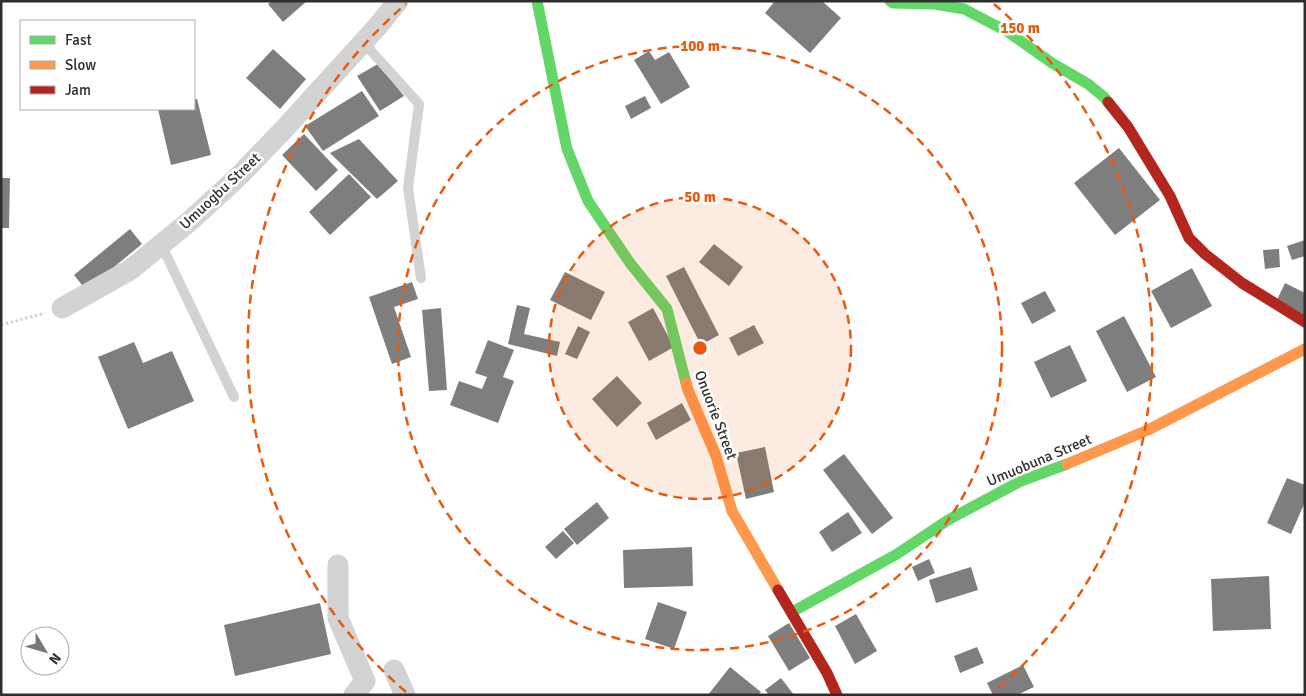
<svg xmlns="http://www.w3.org/2000/svg" width="1306" height="696" font-family="Signika,sans-serif">
  <style>
    .building { fill: #7e7e7e }
    .lines { fill: none; stroke-linecap: round; stroke-linejoin: round }
    .path { stroke: #d3d3d3; stroke-width: 3; stroke-dasharray: 2.5 2.5; stroke-linecap: butt }
    .lane { stroke: #d3d3d3; stroke-width: 10 }
    .street { stroke: #d3d3d3; stroke-width: 21 }
    .fast { stroke: #63d668; stroke-width: 11 }
    .slow { stroke: #ff974d; stroke-width: 11 }
    .jam { stroke: #b3261e; stroke-width: 11 }
    .ring { fill: none; stroke: #e8590c; stroke-width: 2.5; stroke-dasharray: 9 6 }
    .labels { text-anchor: middle; dominant-baseline: central; stroke-width: 5; stroke-linejoin: round; paint-order: stroke }
    .street-label { font-size: 15px; fill: #2e2e2e; stroke: #fff }
    .centre { fill: #e8590c; stroke: #fff; stroke-width: 2.5 }
    .ring-label { font-size: 15px; text-anchor: middle; font-weight: bold; fill: #e8590c; stroke: #fff; stroke-width: 5; stroke-linejoin: round; paint-order: stroke }
  </style>
  <rect width="100%" height="100%" fill="#fff"/>
  <g class="building">
    <path d="M272,1H307L283,22L268,4Z"/>
    <path d="M775,1H822L841,18L810,53L765,13Z"/>
    <path d="M273,49L306,79L280,109L246,78Z"/>
    <path d="M649,51L655,60L669,52L690,87L661,104L634,60Z"/>
    <path d="M378,64L404,96L380,111L357,76Z"/>
    <path d="M362,91L379,116L323,151L305,126Z"/>
    <path d="M645,96L651,108L631,119L625,106Z"/>
    <path d="M194,99H197L211,155L171,165L158,109H194Z"/>
    <path d="M304,134L338,170L316,191L282,155Z"/>
    <path d="M359,139L398,181L377,199L330,153Z"/>
    <path d="M1119,148L1160,200L1115,235L1074,183Z"/>
    <path d="M349,174L371,197L330,235L309,212Z"/>
    <path d="M1,178H10L9,228H1Z"/>
    <path d="M130,229L142,244L86,290L74,275Z"/>
    <path d="M1305,240V256L1292,260L1287,246Z"/>
    <path d="M714,244L743,267L729,286L699,262Z"/>
    <path d="M1279,249L1280,267L1265,269L1263,250Z"/>
    <path d="M684,267L719,335L701,345L666,276Z"/>
    <path d="M1192,268L1212,306L1171,328L1151,291Z"/>
    <path d="M565,272L605,292L591,320L550,300Z"/>
    <path d="M412,282L418,299L394,307L411,357L392,364L369,297Z"/>
    <path d="M1285,283L1305,293V317L1276,302Z"/>
    <path d="M1045,291L1056,311L1032,324L1021,303Z"/>
    <path d="M517,305L530,308L524,334L560,342L557,356L508,344Z"/>
    <path d="M441,308L447,390L429,391L422,310Z"/>
    <path d="M653,308L674,347L649,361L628,322Z"/>
    <path d="M1124,316L1156,377L1127,392L1096,331Z"/>
    <path d="M754,325L764,343L738,356L729,338Z"/>
    <path d="M578,326L590,332L577,359L565,354Z"/>
    <path d="M488,340L514,350L503,377L514,381L498,423L450,405L459,381L482,389L487,377L475,373Z"/>
    <path d="M134,342L143,363L172,351L194,401L128,429L98,357Z"/>
    <path d="M1070,345L1087,381L1051,398L1034,362Z"/>
    <path d="M617,376L642,403L617,427L592,399Z"/>
    <path d="M682,403L691,420L656,440L647,423Z"/>
    <path d="M765,447L774,492L746,499L736,453Z"/>
    <path d="M844,454L893,518L872,534L823,470Z"/>
    <path d="M1287,478L1305,485V502L1291,534L1267,523Z"/>
    <path d="M597,502L609,518L577,545L564,529Z"/>
    <path d="M848,512L862,533L832,552L819,532Z"/>
    <path d="M563,531L574,543L556,559L545,547Z"/>
    <path d="M692,547L693,586L624,588L623,550Z"/>
    <path d="M929,559L935,573L918,581L912,567Z"/>
    <path d="M971,567L978,590L936,603L929,580Z"/>
    <path d="M1269,576L1271,629L1213,631L1211,579Z"/>
    <path d="M658,602L687,612L674,649L645,639Z"/>
    <path d="M320,603L331,654L235,676L224,625Z"/>
    <path d="M856,614L877,651L855,664L835,626Z"/>
    <path d="M789,623L810,658L789,671L768,636Z"/>
    <path d="M977,647L984,663L960,673L954,656Z"/>
    <path d="M1023,665L1034,687L1017,695H993L987,683Z"/>
    <path d="M730,667L761,692L758,695H708Z"/>
    <path d="M781,678L794,695H769L765,690Z"/>
  </g>
  <g class="lines">
    <path class="path" d="M1,325L45,313"/>
    <g class="lane">
      <path d="M363,42L419,104L408,188L421,278"/>
      <path d="M161,244L234,397"/>
    </g>
    <g class="street">
      <path d="M62,308L130,270L190,221L239,176L286,127L378,26L398,1"/>
      <path d="M338,565V618L365,681L354,695"/>
      <path d="M394,670L405,695"/>
    </g>
    <g class="fast">
      <path d="M537,1L567,149L588,201L630,263L667,309L686,383"/>
      <path d="M890,1L893,3L935,4L964,9L1008,32L1052,63L1088,84L1104,97L1108,102"/>
      <path d="M792,612L897,554L948,520L1021,481L1067,464"/>
    </g>
    <g class="slow">
      <path d="M686,383L688,390L716,456L732,511L778,590"/>
      <path d="M1067,464L1148,430L1305,349"/>
    </g>
    <g class="jam">
      <path d="M1108,102L1128,127L1170,196L1189,238L1205,254L1242,283L1305,322"/>
      <path d="M778,590L827,673L837,695"/>
    </g>
  </g>
  <circle cx="700" cy="348" r="151" fill="#e8590c" fill-opacity=".12"/>
  <g class="ring">
    <circle cx="700" cy="348" r="151"/>
    <circle cx="700" cy="348" r="302"/>
    <path d="M406 692A453 453 0 0 1 406 4M994 4A453 453 0 0 1 994 692"/>
  </g>
  <g class="labels">
    <g class="street-label">
      <text transform="translate(220 191) rotate(-43)">Umuogbu Street</text>
      <text transform="translate(716 415) rotate(69)">Onuorie Street</text>
      <text transform="translate(1039 460) rotate(-23)">Umuobuna Street</text>
    </g>
  </g>
  <circle cx="700" cy="348" r="8" class="centre"/>
  <g class="ring-label">
    <text x="1020" y="33">150 m</text>
    <text x="700" y="51">100 m</text>
    <text x="700" y="202">50 m</text>
  </g>
  <rect width="1306" height="696" fill="none" stroke="#2e2e2e" stroke-width="5"/>
  <rect x="20" y="20" width="175" height="90" fill="#ffffff" stroke="#ababab"/>
  <rect x="30" y="36" width="25" height="8" fill="#63d668" stroke="#ababab"/>
  <text x="65" y="45" font-size="15" fill="#2e2e2e">Fast</text>
  <rect x="30" y="61" width="25" height="8" fill="#ff974d" stroke="#ababab"/>
  <text x="65" y="70" font-size="15" fill="#2e2e2e">Slow</text>
  <rect x="30" y="86" width="25" height="8" fill="#b3261e" stroke="#ababab"/>
  <text x="65" y="95" font-size="15" fill="#2e2e2e">Jam</text>
  <g transform="translate(45 651) rotate(128)"><circle r="24" fill="#ffffff" stroke="#ababab"/>
  <path d="M0-4L9 19L0 12L-9 19Z" fill="#777777"/>
  <text y="-8" font-size="14" font-weight="bold" text-anchor="middle" fill="#2e2e2e">N</text>
  </g>
</svg>
